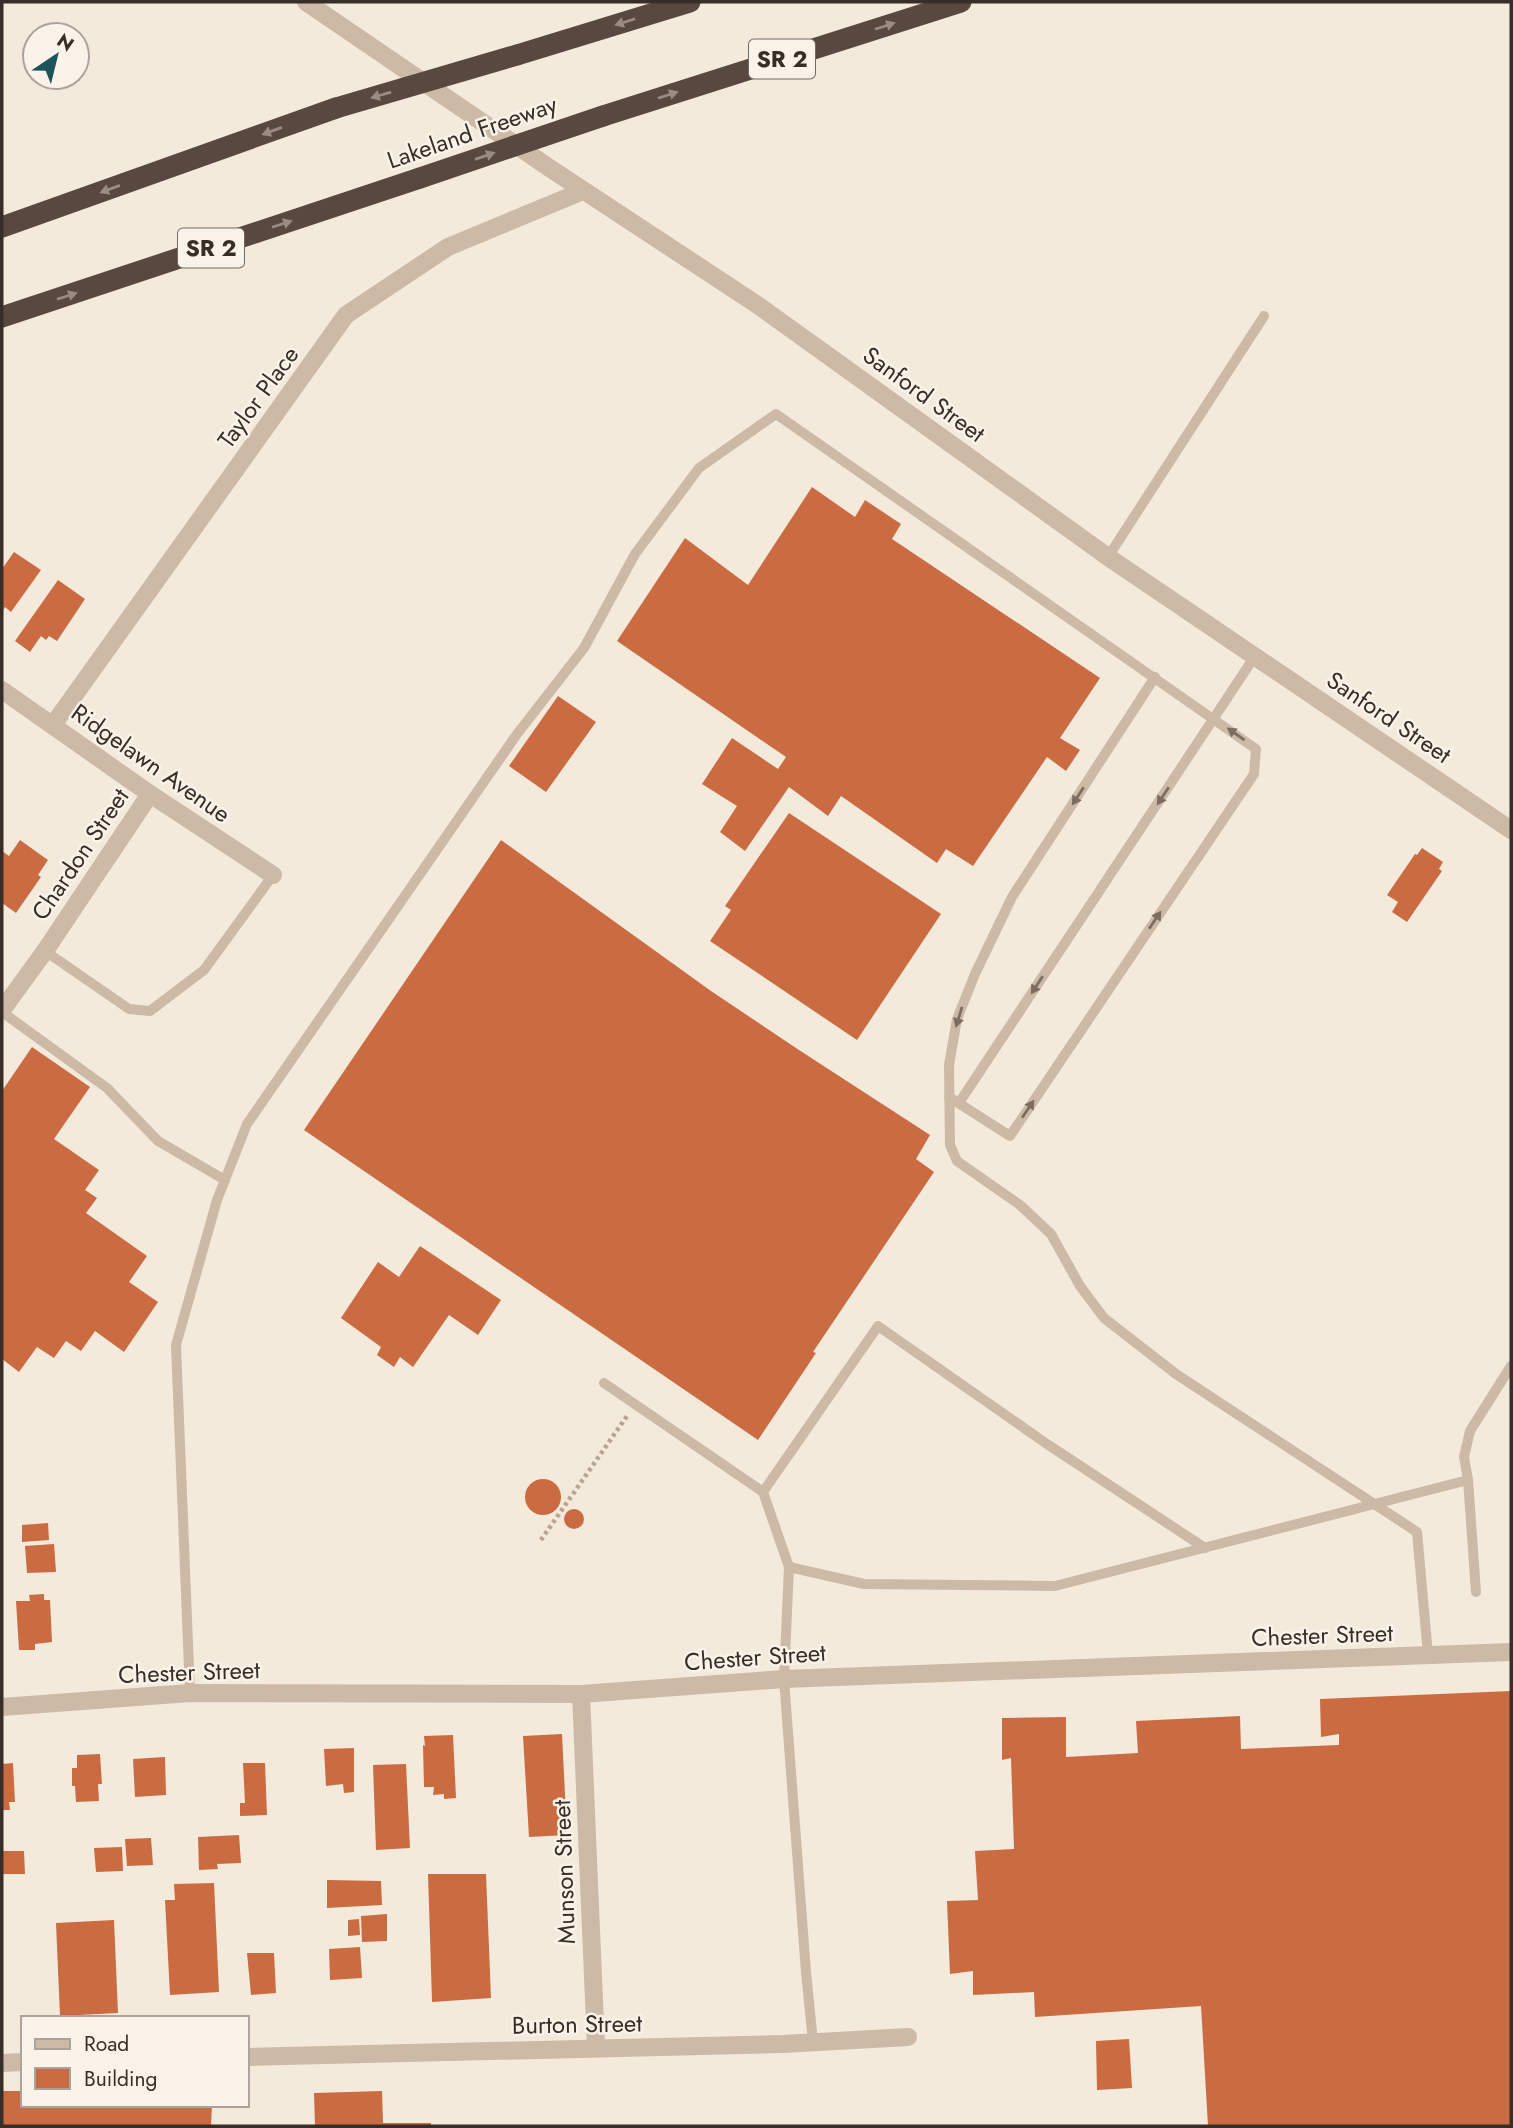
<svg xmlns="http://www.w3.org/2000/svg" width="1513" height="2128" font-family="Jost,sans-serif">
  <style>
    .building { fill: #cb6b42 }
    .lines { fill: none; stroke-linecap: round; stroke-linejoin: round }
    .path { stroke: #b8a491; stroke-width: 4.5; stroke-dasharray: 3.5 3.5; stroke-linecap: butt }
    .lane { stroke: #ccbaa7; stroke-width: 10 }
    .street { stroke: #ccbaa7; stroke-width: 18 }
    .highway { stroke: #59483f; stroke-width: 21 }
    .highway-bridge { stroke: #59483f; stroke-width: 21 }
    .oneway { fill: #998c83 }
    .oneway2 { fill: #7b6d61 }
    .labels { text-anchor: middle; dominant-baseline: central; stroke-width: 5; stroke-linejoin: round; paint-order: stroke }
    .shield { fill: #faf3e9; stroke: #726962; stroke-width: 2 }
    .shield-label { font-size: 23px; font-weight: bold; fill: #382e28 }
    .street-label { font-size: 24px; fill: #382e28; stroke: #faf3e9 }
  </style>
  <rect width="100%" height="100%" fill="#f3eadc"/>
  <g class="building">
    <path d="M812,487L855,517L865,500L901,524L892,539L1100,678L1060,738L1080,750L1066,771L1047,757L973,866L946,849L937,863L841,796L828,816L789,787L745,851L720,832L737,806L702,784L732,738L778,769L786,757L617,641L685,538L748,585Z"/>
    <path d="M14,552L41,570L11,612L5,607L2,612V569Z"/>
    <path d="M58,580L85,599L57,641L49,636L46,640L41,636L30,652L15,641Z"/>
    <path d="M558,696L596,722L546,792L509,766Z"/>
    <path d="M789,813L941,914L857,1040L710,941L731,910L725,906Z"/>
    <path d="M20,840L48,860L38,875L41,877L16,913L2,903V851L9,856Z"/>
    <path d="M501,840L711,991L799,1050L930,1135L916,1159L934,1172L813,1352L816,1353L758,1440L304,1130Z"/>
    <path d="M1422,848L1443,862L1439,869L1442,871L1407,922L1392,912L1398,902L1387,895L1415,854L1417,855Z"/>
    <path d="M32,1047L90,1087L54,1139L99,1170L85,1190L97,1198L86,1213L147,1256L129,1282L158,1302L124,1352L95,1331L81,1351L66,1341L54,1358L37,1347L19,1372L2,1359V1091Z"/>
    <path d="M420,1246L501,1300L478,1335L449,1315L413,1367L400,1357L394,1367L377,1355L381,1347L341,1318L378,1262L399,1277Z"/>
    <circle cx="543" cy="1497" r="18"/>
    <circle cx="574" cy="1519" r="10"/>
    <path d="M48,1523L49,1540L22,1542V1525Z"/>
    <path d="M54,1544L56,1572L27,1573L25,1546Z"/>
    <path d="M44,1594V1600H50L52,1642L35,1644V1650H19L16,1601H30L29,1595Z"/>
    <path d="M1511,1691V2126H1208L1201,2006L1035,2017L1034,1992L973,1995V1971L950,1974L947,1901L978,1900L975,1851L1014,1849L1011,1758L1002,1760V1718L1066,1717V1757L1138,1753L1136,1721L1240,1716L1241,1749L1339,1745V1734L1321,1737L1320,1699Z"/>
    <path d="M562,1734L567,1835L529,1837L523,1736Z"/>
    <path d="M453,1735L456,1798L444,1799V1794L433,1795L434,1787H424L423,1745L425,1746L424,1736Z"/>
    <path d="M354,1748V1792L344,1793L343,1784L326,1786L324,1749Z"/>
    <path d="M100,1754L102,1784H98L99,1801L76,1802L75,1786H72V1768H77V1755Z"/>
    <path d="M165,1757L166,1795L135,1797L133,1759Z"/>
    <path d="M13,1763L15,1802H9L10,1810H2V1764Z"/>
    <path d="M243,1763H265L267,1815L240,1816V1803H245Z"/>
    <path d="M406,1764L410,1848L376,1850L373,1765Z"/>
    <path d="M239,1835L241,1863L217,1864L218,1869L199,1870L198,1837Z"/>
    <path d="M151,1838L153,1865L127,1866L125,1839Z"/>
    <path d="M122,1847L123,1871L96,1872L94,1848Z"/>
    <path d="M2,1851H24L25,1874H2Z"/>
    <path d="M428,1874H486L491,1998L432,2002Z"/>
    <path d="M327,1880L381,1881L382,1905L327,1908Z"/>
    <path d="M214,1883L219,1992L170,1995L165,1900H175L174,1884Z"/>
    <path d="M387,1914V1941L362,1942L361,1916Z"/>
    <path d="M359,1919L360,1935L348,1936V1920Z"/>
    <path d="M114,1920L118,2013L60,2016L56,1923Z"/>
    <path d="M360,1947L362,1978L330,1980L329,1949Z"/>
    <path d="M247,1953H274L276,1993L251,1995Z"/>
    <path d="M1129,2039L1132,2088L1097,2090L1096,2041Z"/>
    <path d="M2,2091H23V2105H212L211,2126H2Z"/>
    <path d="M382,2091L383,2123H431V2126H315L314,2093Z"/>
  </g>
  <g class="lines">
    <path class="path" d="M541,1540L627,1416"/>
    <g class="lane">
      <path d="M1108,557L1264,316"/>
      <path d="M1155,677L1012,897L975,974L957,1019L949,1065L950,1145L957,1161L1020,1205L1051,1234L1080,1286L1104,1318L1176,1374L1417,1532L1428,1655"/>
      <path d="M45,951L129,1009L150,1011L204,970L273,875"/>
      <path d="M2,1012L107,1088L158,1141L225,1180"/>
      <path d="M959,1103L1255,656"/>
      <path d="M604,1383L763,1492"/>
      <path d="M1468,1480L1464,1457L1470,1431L1511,1366"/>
      <path d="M789,1567L864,1584L1055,1586L1468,1480L1476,1592"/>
      <path d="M190,1693L176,1345L217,1200L247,1124L517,734L584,648L635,554L699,468L776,414L1256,749L1254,774L1010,1136L949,1097"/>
      <path d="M813,2042L806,1972L784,1679L789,1567L763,1492L878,1326L1047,1444L1205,1548"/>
    </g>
    <g class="street">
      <path d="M306,2L548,167L759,306L1108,557L1511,830"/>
      <path d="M2,690L150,794L273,875"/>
      <path d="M53,725L346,315L448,247L583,191"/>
      <path d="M2,1010L45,951L150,794"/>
      <path d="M581,1694L596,2047"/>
      <path d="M2,1707L190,1693L581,1694L784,1679L1511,1652"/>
      <path d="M247,2057L783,2044L908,2037"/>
      <path d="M2,2063L23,2062"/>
    </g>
    <g class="highway">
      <path d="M517,55L690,2"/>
      <path d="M603,116L961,2"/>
      <path d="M2,227L336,108"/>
      <path d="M2,317L420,178"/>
    </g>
    <g class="highway-bridge">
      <path d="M336,108L517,55"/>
      <path d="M420,178L603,116"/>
    </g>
  </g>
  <defs><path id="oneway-solid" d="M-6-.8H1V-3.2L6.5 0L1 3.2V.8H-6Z" transform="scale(1.75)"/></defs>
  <g class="oneway">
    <use href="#oneway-solid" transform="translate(625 22) rotate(163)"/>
    <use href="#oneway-solid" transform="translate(885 26) rotate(-18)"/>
    <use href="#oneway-solid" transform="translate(381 95) rotate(164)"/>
    <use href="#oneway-solid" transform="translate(668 95) rotate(-18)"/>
    <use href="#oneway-solid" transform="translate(272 131) rotate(160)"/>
    <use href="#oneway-solid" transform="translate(485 156) rotate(-19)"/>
    <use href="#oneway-solid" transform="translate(110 189) rotate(160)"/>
    <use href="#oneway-solid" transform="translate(282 224) rotate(-18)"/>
    <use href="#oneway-solid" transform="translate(67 296) rotate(-18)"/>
  </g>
  <g class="oneway2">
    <use href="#oneway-solid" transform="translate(1236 734) rotate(-145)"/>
    <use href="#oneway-solid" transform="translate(1078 796) rotate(123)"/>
    <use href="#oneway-solid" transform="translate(1163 796) rotate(123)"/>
    <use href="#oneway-solid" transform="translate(1155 920) rotate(-56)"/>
    <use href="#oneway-solid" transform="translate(1037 985) rotate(123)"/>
    <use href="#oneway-solid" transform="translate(959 1017) rotate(107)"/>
    <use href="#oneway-solid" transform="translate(1028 1109) rotate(-56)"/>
  </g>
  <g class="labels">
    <g class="shield">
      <rect x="749" y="39.5" width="66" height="39" rx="5"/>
      <rect x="178" y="228.5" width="66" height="39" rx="5"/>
    </g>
    <g class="shield-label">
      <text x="782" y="59">SR 2</text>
      <text x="211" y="248">SR 2</text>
    </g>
    <g class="street-label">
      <text transform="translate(472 132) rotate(-19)">Lakeland Freeway</text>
      <text transform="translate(924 394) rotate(36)">Sanford Street</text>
      <text transform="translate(258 397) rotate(-54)">Taylor Place</text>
      <text transform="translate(1389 717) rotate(34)">Sanford Street</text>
      <text transform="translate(151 763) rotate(35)">Ridgelawn Avenue</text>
      <text transform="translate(80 854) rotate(-56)">Chardon Street</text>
      <text transform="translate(1322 1635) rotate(-2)">Chester Street</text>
      <text transform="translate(755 1657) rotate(-4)">Chester Street</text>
      <text transform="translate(189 1672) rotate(-2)">Chester Street</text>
      <text transform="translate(564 1872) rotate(-92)">Munson Street</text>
      <text transform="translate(577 2024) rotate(-1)">Burton Street</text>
    </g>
  </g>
  <rect width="1513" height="2128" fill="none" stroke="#382e28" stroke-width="7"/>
  <rect x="21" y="2016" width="228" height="91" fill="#faf3e9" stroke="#aca49c" stroke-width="2"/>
  <rect x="35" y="2039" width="35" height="10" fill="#ccbaa7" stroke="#aca49c" stroke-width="2"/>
  <text x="84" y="2051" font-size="21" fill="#382e28">Road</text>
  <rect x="35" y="2068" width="35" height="21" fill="#cb6b42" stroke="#aca49c" stroke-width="2"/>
  <text x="84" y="2086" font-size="21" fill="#382e28">Building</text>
  <g transform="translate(56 56) rotate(35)"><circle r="33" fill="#faf3e9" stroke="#aca49c" stroke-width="2"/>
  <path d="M0-5L12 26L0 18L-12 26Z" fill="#1c545c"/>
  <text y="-10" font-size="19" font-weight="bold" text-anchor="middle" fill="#382e28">N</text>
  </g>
</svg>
